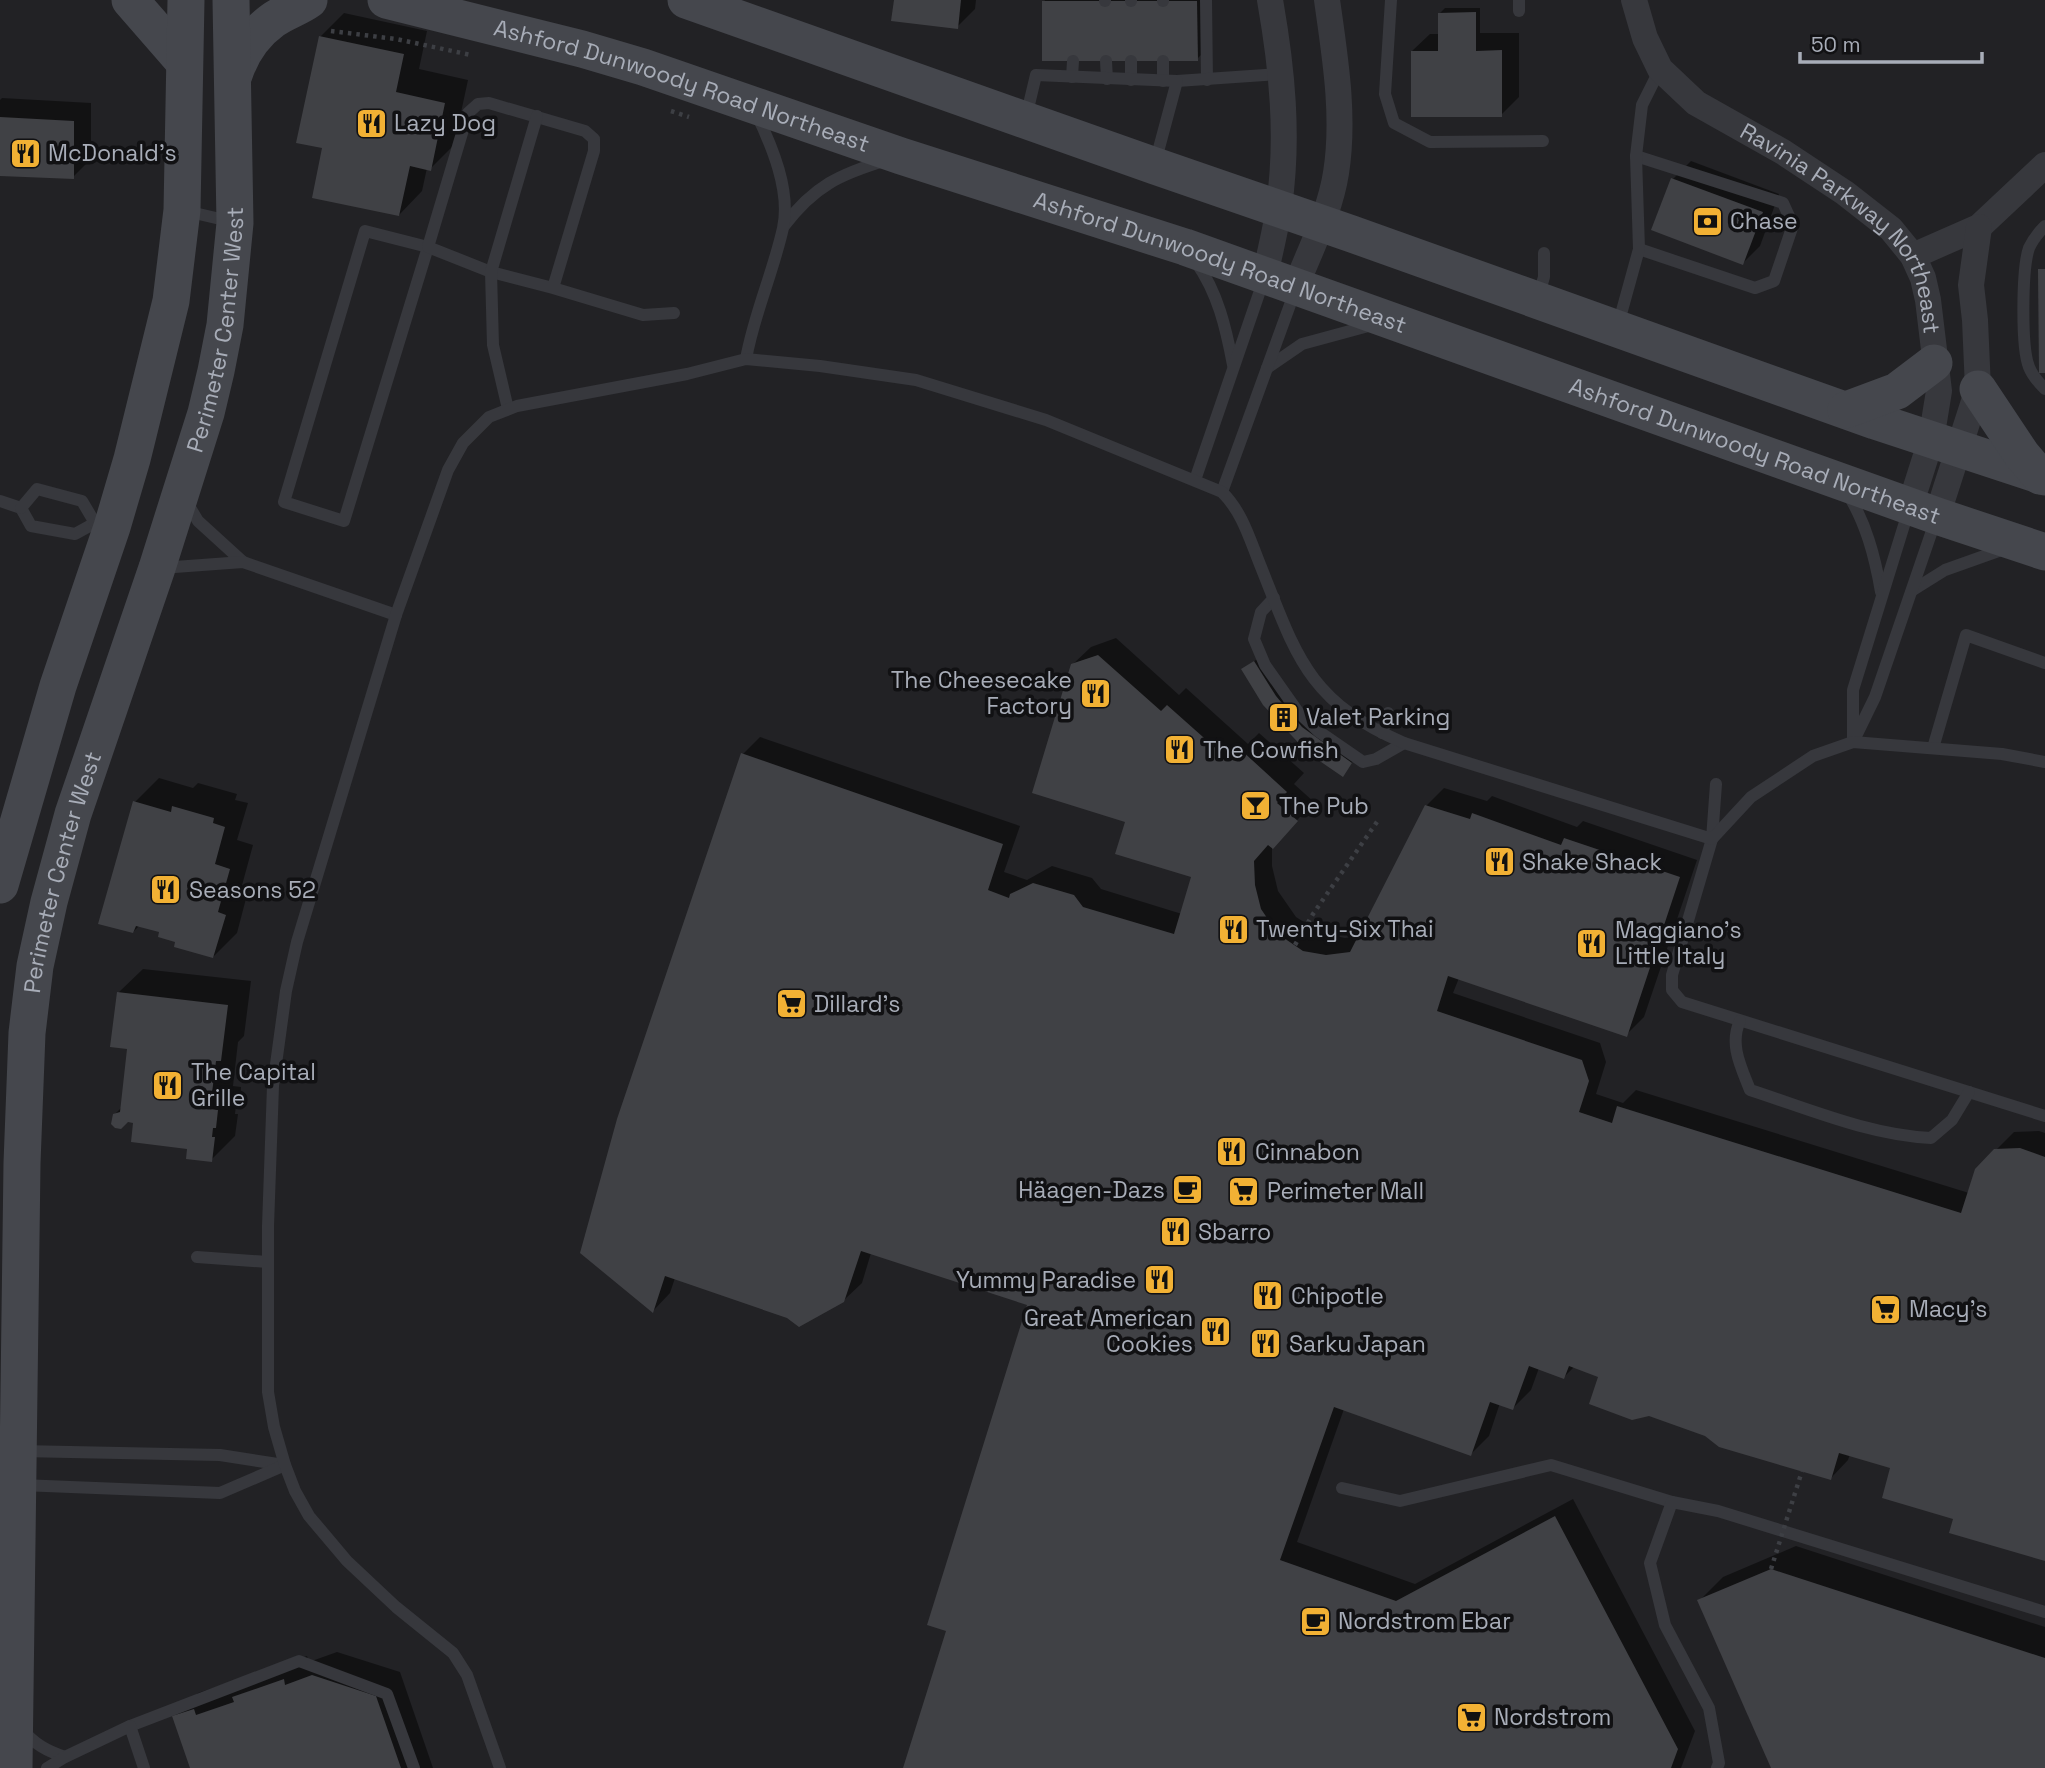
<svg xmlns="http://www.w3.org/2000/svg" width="2045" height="1768" font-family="'Space Grotesk',sans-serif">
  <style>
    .built { fill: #222225 }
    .shadow { fill: #0007 }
    .building { fill: #404145 }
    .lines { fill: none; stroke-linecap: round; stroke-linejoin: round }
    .path { stroke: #3d3f44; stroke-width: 4.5; stroke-dasharray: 3.5 5; stroke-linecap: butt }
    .lane { stroke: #37383d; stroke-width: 12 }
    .street { stroke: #37383d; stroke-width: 26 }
    .secondary { stroke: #45474d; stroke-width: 37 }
    .path-bridge { stroke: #3d3f44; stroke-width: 4.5; stroke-dasharray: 3.5 5; stroke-linecap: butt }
    .labels { text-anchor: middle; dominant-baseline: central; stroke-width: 7; stroke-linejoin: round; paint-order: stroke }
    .street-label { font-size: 23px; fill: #a8adb8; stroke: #111113 }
    .poi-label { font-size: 23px; fill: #a8adb8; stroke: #111113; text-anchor: start }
  </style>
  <rect width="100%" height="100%" fill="#161618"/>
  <rect class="built" x="0" y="0" width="2045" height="1768"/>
  <g class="shadow">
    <path d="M896,0H976L975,9L957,27Z"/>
    <path d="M1045,0H1202V54L1197,59L1044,2Z"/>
    <path d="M1445,8H1480V33H1519V97L1501,115L1412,51L1430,34H1440V13Z"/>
    <path d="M344,13L427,31L419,69L468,80L454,145L430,169L427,168L422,191L399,215L324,147L320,37Z"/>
    <path d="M2,98L91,103V159L73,177L0,174V100Z"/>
    <path d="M1691,161L1779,194L1760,246L1743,263L1654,229L1673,179Z"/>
    <path d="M1116,638L1179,695L1186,688L1248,744L1259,733L1304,773L1294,784L1314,802L1272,847V866L1278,891L1296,917L1321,933L1345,938L1360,936L1426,806L1444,788L1487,801L1492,796L1577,827L1583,821L1697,860L1644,1017L1626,1035L1459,978L1453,993L1600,1043L1606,1062L1596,1094L1623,1103L1636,1090L1969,1193L1976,1170L2014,1132L2039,1131L2045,1133V1559L1955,1518L1893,1467L1850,1454L1848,1460L1831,1478L1705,1434L1600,1375L1575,1366L1564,1377L1539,1368L1531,1390L1513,1408L1500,1403L1489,1436L1471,1454L1344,1409L1297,1542L1415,1584L1573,1499L1695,1731L1681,1768H905L948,1630L1030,1304L871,1253L862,1283L843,1301L788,1316L675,1278L670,1293L653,1311L743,754L760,737L1020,826L1004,872L1027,880L1052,866L1092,878L1101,889L1182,914L1194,876L1127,820L1072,665L1091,647Z"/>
    <path d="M1260,657L1280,691L1356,757L1343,775L1309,752L1264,704L1243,669Z"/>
    <path d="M159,778L193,788L198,783L237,794L235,800L248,803L237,840L253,845L241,889L248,891L237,933L213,957L161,931L140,925L133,932L135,802Z"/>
    <path d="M143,969L251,981L244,1036L238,1042L233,1086L241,1087L240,1102L236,1105L235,1114H238L235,1136L211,1160L135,1121L114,1115L122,1107L129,1048L119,992Z"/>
    <path d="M1796,1546L2045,1627V1768H1773L1699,1601L1723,1577Z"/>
    <path d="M337,1652L400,1672L433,1768H192L174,1717L198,1693L307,1656L309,1662Z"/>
  </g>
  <g class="building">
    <path d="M894,0H961L958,29L891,21Z"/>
    <path d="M1042,1H1197L1198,61H1042Z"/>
    <path d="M1476,12V51L1502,50V117H1411V51H1438V13Z"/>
    <path d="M319,36L404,54L396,92L445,103L431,171L410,166L399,216L312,198L322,148L296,143Z"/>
    <path d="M0,117L74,121V179L0,176Z"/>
    <path d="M1671,178L1763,212L1743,265L1651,230Z"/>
    <path d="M2038,269H2045V373H2039Z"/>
    <path d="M1098,655L1161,711L1167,705L1230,761L1240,749L1287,792L1277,803L1298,821L1273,849L1268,845L1254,861L1255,885L1261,909L1278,934L1303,951L1326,955L1350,952L1425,805L1470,819L1472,813L1561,845L1564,838L1680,877L1627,1037L1448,976L1437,1011L1582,1060L1589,1081L1579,1112L1612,1123L1617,1106L1961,1213L1975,1169L1994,1149L2020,1148L2045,1157V1561L1949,1533L1953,1519L1882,1498L1890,1468L1839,1453L1831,1480L1719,1447L1705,1436L1649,1416L1632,1420L1589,1404L1598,1377L1569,1366L1564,1379L1529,1366L1513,1410L1490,1402L1471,1456L1334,1407L1280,1560L1396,1601L1555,1516L1678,1749L1671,1768H903L946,1631L927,1625L1027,1305L861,1251L844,1302L799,1327L787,1318L665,1276L653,1313L580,1253L617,1119L741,753L1003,844L988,890L1009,898L1010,894L1033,883L1074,895L1083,907L1174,934L1191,877L1115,854L1125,822L1032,793L1071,664Z"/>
    <path d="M1254,661L1276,696L1302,727L1352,763L1343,777L1308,753L1263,705L1241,669Z"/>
    <path d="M133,801L171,812L172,806L214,818L213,823L225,827L215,864L230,869L218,912L226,915L213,958L174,947L175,942L158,937L159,932L136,926L133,933L98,924Z"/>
    <path d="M117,992L228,1005L221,1061H216L210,1109L218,1110L216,1128H213L212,1137H215L212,1162L186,1159L187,1149L131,1142L133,1123L128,1122L121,1129L115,1128L111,1124L113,1114L120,1112L127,1049L110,1047Z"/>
    <path d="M1771,1569L2045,1658V1768H1771L1697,1600Z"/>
    <path d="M312,1675L376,1696L401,1768H190L172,1716L194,1709L196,1715L234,1702L232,1697L284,1679L285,1685Z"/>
  </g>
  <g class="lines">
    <g class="path">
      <path d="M331,31L396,39L471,55"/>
      <path d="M671,111L689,117"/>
      <path d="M1295,945L1313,914L1379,819"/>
    </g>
    <g class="lane">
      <path d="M1105,0V1"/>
      <path d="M1206,0L1207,80"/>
      <path d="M1391,0L1385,94L1394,123L1430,142L1543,141"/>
      <path d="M1519,0V11"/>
      <path d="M1131,1V0"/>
      <path d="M1163,1V0"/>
      <path d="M1106,61L1107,79"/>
      <path d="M1163,61V81"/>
      <path d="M1072,77L1073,61"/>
      <path d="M1131,80V61"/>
      <path d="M1177,81L1280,74"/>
      <path d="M1026,117L1036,75L1177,81L1155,163"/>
      <path d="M1636,156L1783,203L1793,225L1774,281L1755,288L1639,249"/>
      <path d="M186,211L233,222"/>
      <path d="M784,226C814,186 840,174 887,160"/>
      <path d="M2045,226C2039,232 2033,239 2029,248C2022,268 2021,347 2029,367C2032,375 2039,383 2045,389"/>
      <path d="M365,231L428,247L344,521L284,502Z"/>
      <path d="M1196,262C1218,293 1226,328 1233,365"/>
      <path d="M553,288L491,272L428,247L468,113L478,104L489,103L585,131L594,139V151L553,288L643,315L674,313"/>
      <path d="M1538,297L1544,277V253"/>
      <path d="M1618,325L1639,249L1636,156L1642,105L1660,69"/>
      <path d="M746,359C754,314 773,273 783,228C791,191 772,146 756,113"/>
      <path d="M1267,368L1302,344L1372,325"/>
      <path d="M508,409L493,345L491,272L537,116"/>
      <path d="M1195,480L1264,279"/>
      <path d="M1846,491C1866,522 1875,557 1881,592"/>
      <path d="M1222,492L1295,291"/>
      <path d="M0,501L21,508L31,526L75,534L95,523L109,526"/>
      <path d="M186,501L198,521L243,562"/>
      <path d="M21,508L37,489L82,501L95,523"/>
      <path d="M161,568L243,562L396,615"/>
      <path d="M1913,590L1945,570L2004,549"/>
      <path d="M1274,598L1261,612L1254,639L1265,665L1298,712L1318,731L1363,762L1376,759L1404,743"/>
      <path d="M1382,733L1388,713"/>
      <path d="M1855,738L1875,697L1936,519"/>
      <path d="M1853,742V690L1909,509"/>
      <path d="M1933,748L1966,635L2045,663"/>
      <path d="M1716,784L1712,839L1672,975V990L1682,1002L2045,1116"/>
      <path d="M1740,1021C1729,1044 1741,1067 1750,1090C1809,1109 1869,1135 1931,1138L1952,1120L1969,1092"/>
      <path d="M197,1257L268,1262"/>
      <path d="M20,1451L220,1455L284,1465"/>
      <path d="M21,1485L220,1493L285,1465"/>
      <path d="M1342,1488L1400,1501L1551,1465L1672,1502"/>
      <path d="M130,1726L299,1661L387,1694L414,1768"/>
      <path d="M22,1729C34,1744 47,1751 65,1757"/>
      <path d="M47,1768L65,1757L130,1726L144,1768"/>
      <path d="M500,1768L467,1675L453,1653L396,1607L347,1561L309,1516L295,1491L285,1465L274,1427L268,1392V1226L273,1086L286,991L297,942L396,615L448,470L463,443L489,417L517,406L687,374L746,359L820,366L916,380L1046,420L1222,492C1242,512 1249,537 1259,562C1296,654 1306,701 1404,743L1712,839L1751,797L1813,756L1853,742L2002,754L2045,762"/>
      <path d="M1717,1768L1719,1763L1709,1708L1665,1625L1650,1563L1672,1502L1718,1511L2045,1612"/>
    </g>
    <g class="street">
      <path id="s1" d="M1634,0L1645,38L1660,69L1696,103L1783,152L1845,193L1891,229L1913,256L1923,278L1928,300L1939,391L1931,440L1910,506"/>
      <path d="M1913,256L1979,227L2045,165"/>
      <path d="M1265,275C1270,252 1276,229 1279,206C1289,137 1282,68 1270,0"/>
      <path d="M1296,286C1310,250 1330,212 1336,173C1345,116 1335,57 1327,0"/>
      <path d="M1937,516L1978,389L1975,320L1971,285L1979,227"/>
    </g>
    <g class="secondary">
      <path d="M130,0L184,62"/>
      <path id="s2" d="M386,0L582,49L643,67L901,156L1185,247L1937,516L2045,552"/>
      <path d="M686,0L1155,166L1352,234L1875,421L2045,477"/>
      <path d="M234,75C241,53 255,33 273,20C284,12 298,8 309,0"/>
      <path d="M1978,389L2022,455L2040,476"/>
      <path d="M1846,410L1897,391L1934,363"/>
      <path d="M0,885L58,686L112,527L132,459L171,301L182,210L186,0"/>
      <path id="s3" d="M14,1768L22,1163L27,1033L35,966L49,902L73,814L157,568L206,413L216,371L225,325L235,223L231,0"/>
    </g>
    <path class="path-bridge" d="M1771,1569L1802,1471"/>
  </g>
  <defs>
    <symbol id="restaurant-square" viewBox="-11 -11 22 22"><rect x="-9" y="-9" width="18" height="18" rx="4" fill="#f2b134" stroke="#111113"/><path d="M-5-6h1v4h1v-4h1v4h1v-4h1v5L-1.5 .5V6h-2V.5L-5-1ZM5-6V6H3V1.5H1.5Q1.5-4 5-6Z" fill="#111"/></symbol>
    <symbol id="bank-square" viewBox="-11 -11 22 22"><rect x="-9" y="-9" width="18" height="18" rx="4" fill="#f2b134" stroke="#111113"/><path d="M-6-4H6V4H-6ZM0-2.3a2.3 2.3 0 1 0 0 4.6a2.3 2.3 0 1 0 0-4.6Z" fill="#111"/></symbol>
    <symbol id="building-square" viewBox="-11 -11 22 22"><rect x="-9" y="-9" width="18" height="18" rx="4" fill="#f2b134" stroke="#111113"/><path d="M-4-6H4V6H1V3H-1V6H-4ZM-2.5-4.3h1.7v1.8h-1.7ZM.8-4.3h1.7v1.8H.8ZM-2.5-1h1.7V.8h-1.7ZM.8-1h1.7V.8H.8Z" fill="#111"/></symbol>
    <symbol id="bar-square" viewBox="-11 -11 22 22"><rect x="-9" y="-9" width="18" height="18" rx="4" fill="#f2b134" stroke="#111113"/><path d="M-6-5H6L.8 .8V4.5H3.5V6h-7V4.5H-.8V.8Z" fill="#111"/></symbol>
    <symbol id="supermarket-square" viewBox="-11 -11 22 22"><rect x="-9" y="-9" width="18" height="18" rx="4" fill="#f2b134" stroke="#111113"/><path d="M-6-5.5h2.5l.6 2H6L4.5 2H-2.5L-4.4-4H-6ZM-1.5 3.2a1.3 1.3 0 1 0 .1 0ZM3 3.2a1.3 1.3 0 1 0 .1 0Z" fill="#111"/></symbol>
    <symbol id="cafe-square" viewBox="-11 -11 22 22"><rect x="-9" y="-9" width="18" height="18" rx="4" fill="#f2b134" stroke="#111113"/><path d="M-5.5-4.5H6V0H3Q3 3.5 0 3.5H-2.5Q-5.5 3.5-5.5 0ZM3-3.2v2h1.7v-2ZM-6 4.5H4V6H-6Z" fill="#111"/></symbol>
  </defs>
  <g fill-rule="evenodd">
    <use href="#restaurant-square" x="354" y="106" width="35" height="35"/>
    <use href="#restaurant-square" x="8" y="136" width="35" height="35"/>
    <use href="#bank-square" x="1690" y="204" width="35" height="35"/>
    <use href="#restaurant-square" x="1078" y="676" width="35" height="35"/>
    <use href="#building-square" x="1266" y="700" width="35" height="35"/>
    <use href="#restaurant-square" x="1162" y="732" width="35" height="35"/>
    <use href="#bar-square" x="1238" y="788" width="35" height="35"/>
    <use href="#restaurant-square" x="1482" y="844" width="35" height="35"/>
    <use href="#restaurant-square" x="148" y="872" width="35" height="35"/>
    <use href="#restaurant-square" x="1216" y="912" width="35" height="35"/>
    <use href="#restaurant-square" x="1574" y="926" width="35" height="35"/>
    <use href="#supermarket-square" x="774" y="986" width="35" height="35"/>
    <use href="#restaurant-square" x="150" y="1068" width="35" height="35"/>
    <use href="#restaurant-square" x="1214" y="1134" width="35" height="35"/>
    <use href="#cafe-square" x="1170" y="1172" width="35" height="35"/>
    <use href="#supermarket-square" x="1226" y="1174" width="35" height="35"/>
    <use href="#restaurant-square" x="1158" y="1214" width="35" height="35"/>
    <use href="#restaurant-square" x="1142" y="1262" width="35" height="35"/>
    <use href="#restaurant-square" x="1250" y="1278" width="35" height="35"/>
    <use href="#supermarket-square" x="1868" y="1292" width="35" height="35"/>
    <use href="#restaurant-square" x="1198" y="1314" width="35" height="35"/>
    <use href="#restaurant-square" x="1248" y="1326" width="35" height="35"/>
    <use href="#cafe-square" x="1298" y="1604" width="35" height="35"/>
    <use href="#supermarket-square" x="1454" y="1700" width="35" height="35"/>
  </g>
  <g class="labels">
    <g class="street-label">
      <text stroke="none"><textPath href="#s2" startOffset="308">Ashford Dunwoody Road Northeast</textPath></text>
      <text stroke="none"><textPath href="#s1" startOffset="324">Ravinia Parkway Northeast</textPath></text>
      <text stroke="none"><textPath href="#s2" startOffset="875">Ashford Dunwoody Road Northeast</textPath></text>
      <text stroke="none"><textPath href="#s3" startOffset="1466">Perimeter Center West</textPath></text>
      <text stroke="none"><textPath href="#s2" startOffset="1442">Ashford Dunwoody Road Northeast</textPath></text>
      <text stroke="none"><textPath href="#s3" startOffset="900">Perimeter Center West</textPath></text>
    </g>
    <g class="poi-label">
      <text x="394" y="123">Lazy Dog</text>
      <text x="48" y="153">McDonald's</text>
      <text x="1730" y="221">Chase</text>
      <text x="1072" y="680" text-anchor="end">The Cheesecake<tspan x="1072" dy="26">Factory</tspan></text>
      <text x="1306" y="717">Valet Parking</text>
      <text x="1203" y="750">The Cowfish</text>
      <text x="1279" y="806">The Pub</text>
      <text x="1522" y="862">Shake Shack</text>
      <text x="189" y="890">Seasons 52</text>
      <text x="1256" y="929">Twenty-Six Thai</text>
      <text x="1615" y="930">Maggiano's<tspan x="1615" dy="26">Little Italy</tspan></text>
      <text x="814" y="1004">Dillard's</text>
      <text x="191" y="1072">The Capital<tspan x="191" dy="26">Grille</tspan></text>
      <text x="1255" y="1152">Cinnabon</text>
      <text x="1165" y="1190" text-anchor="end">Häagen-Dazs</text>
      <text x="1267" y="1191">Perimeter Mall</text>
      <text x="1198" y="1232">Sbarro</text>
      <text x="1136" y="1280" text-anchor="end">Yummy Paradise</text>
      <text x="1291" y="1296">Chipotle</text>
      <text x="1909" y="1309">Macy's</text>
      <text x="1193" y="1318" text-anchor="end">Great American<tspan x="1193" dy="26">Cookies</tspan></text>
      <text x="1289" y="1344">Sarku Japan</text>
      <text x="1338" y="1621">Nordstrom Ebar</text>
      <text x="1494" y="1717">Nordstrom</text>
    </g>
  </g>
  <path d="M1800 52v10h182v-10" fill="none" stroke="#a8adb8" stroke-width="3.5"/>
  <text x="1811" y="52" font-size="21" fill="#a8adb8" stroke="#111113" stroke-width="5" paint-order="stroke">50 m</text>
</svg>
